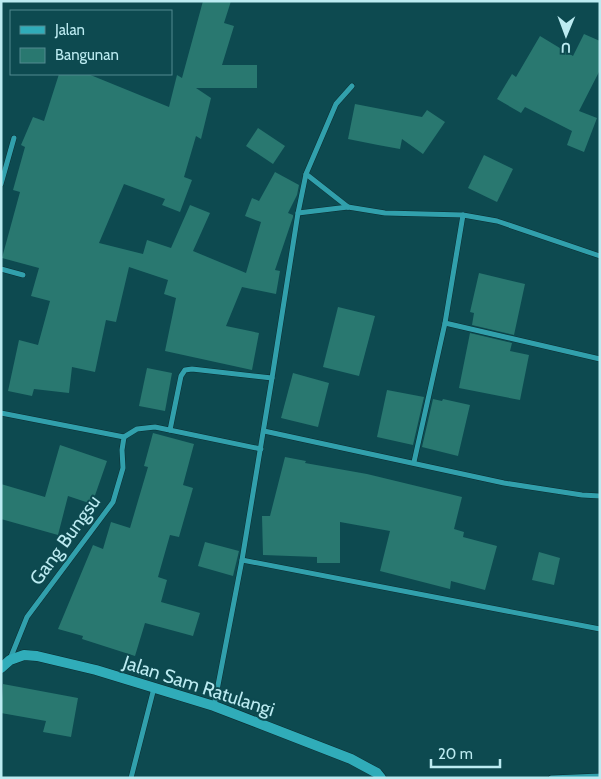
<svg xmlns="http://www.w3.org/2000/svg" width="601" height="779" font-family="Cabin,sans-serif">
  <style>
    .building { fill: #297870 }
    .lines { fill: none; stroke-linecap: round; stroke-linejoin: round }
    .street-casing { stroke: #0b2d31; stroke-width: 6 }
    .secondary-casing { stroke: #0b2d31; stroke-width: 11 }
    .street { stroke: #31a0ac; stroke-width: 5 }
    .secondary { stroke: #30acb9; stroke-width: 10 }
    .labels { text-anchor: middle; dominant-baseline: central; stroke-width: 4; stroke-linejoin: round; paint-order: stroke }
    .street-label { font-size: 19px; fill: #bcebf1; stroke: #0d4a50 }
  </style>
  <rect width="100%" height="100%" fill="#0d4a50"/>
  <g class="building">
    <path d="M203,1H231L224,23L234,26L222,65H257V88H196L211,98L201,139L196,136L184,177L192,180L180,212L162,205L165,199L124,184L99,243L143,254L147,240L171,248L190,205L210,213L193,251L246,273L261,222L245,216L252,198L259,201L275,172L299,185L297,195L288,213L293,215V217L275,270L280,271L276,294L242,287L226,326L259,333L252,370L165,351L176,298L164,294L168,280L129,267L116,322L106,320L95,372L72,367L69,393L34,389L32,396L8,391L19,340L38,345L50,301L31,296L39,268L2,258L20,192L13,190L25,147L21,145L33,117L44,121L59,74H88L169,107L177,75L182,78Z"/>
    <path d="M584,34L600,41V70L579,111L597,118L584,152L567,145L572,131L525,107L521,113L497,99L512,74L516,77L540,36L573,56Z"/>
    <path d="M355,104L422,117L427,110L445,122L423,154L402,139L400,149L378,145L348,139Z"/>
    <path d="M258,128L285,146L273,164L246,146Z"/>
    <path d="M484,155L513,169L497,202L468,188Z"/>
    <path d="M479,273L525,284L514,335L472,325L474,313L470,312Z"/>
    <path d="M338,307L375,316L359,376L323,367Z"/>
    <path d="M470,333L512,343L510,351L529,355L520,400L459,388Z"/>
    <path d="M147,368L172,373L165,411L139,406Z"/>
    <path d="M293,373L329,383L318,427L281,418Z"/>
    <path d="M387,390L424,397L413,445L377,437Z"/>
    <path d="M433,399L442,401L443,399L470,405L458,456L422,447Z"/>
    <path d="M153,433L194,444L183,485L193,488L179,537L170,535L158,577L167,580L161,602L200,613L193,636L145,623L135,656L82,639L83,636L58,629L93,545L103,549L111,522L130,528L148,467L144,466Z"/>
    <path d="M60,445L107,461L92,504L68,496L58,535L1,519V484L45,497Z"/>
    <path d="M285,457L306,461L305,463L367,474L462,497L454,529L464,532L463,537L497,546L485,590L451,581L450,589L380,571L390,531L340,522V563H317V557L263,555L262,516H270Z"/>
    <path d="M205,542L239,551L233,576L198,566Z"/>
    <path d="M539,552L560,558L554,585L532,580Z"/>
    <path d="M3,684L78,698L71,737L43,732L46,721L1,713Z"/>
  </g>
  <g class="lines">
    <defs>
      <g id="street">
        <path d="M306,174L348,207"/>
        <path d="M1,184L14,138"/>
        <path d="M298,213L348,207L385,213L463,215L497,221L600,256"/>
        <path d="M1,269L23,275"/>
        <path d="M445,323L600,359"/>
        <path d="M1,413L124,437L122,450L123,468L113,502L27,617L10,659"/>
        <path d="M170,430L181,376L185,370L192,369L272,378L298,213L306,174L336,104L352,86"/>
        <path d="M264,431L504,483L582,495L600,496"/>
        <path d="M124,437L137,429L155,427L261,449"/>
        <path d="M414,462L445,323L463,215"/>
        <path d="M242,560L600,629"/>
        <path d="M214,706L242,560L272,378"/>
        <path d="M131,778L154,688"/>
        <path d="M551,778L600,776"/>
      </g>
      <path id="secondary" d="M1,668L10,660L24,655L37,656L96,670L214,706L351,759L377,773L381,778"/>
    </defs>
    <use href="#street" class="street-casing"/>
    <use href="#secondary" class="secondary-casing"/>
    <use href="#street" class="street"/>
    <use href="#secondary" class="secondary"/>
  </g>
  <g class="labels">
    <g class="street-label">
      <text transform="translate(65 540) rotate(-54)">Gang Bungsu</text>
      <text transform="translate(199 686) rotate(18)">Jalan Sam Ratulangi</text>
    </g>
  </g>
  <rect width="601" height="779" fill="none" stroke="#bcebf1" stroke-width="5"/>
  <rect x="10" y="10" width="162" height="65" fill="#0d4a50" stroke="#538a90"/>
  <rect x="20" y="26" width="25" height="8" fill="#30acb9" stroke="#538a90"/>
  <text x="55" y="35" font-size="15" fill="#bcebf1">Jalan</text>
  <rect x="20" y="48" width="25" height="15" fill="#297870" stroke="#538a90"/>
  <text x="55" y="60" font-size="15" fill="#bcebf1">Bangunan</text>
  <g transform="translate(566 35) rotate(181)" stroke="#0d4a50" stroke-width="4" paint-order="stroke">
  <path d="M0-4L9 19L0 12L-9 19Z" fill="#bcebf1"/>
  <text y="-8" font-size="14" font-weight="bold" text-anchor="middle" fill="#bcebf1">U</text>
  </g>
  <path d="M431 759v8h69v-8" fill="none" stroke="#bcebf1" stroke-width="2.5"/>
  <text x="438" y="759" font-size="15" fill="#bcebf1" stroke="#0d4a50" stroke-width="4" paint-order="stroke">20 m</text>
</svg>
